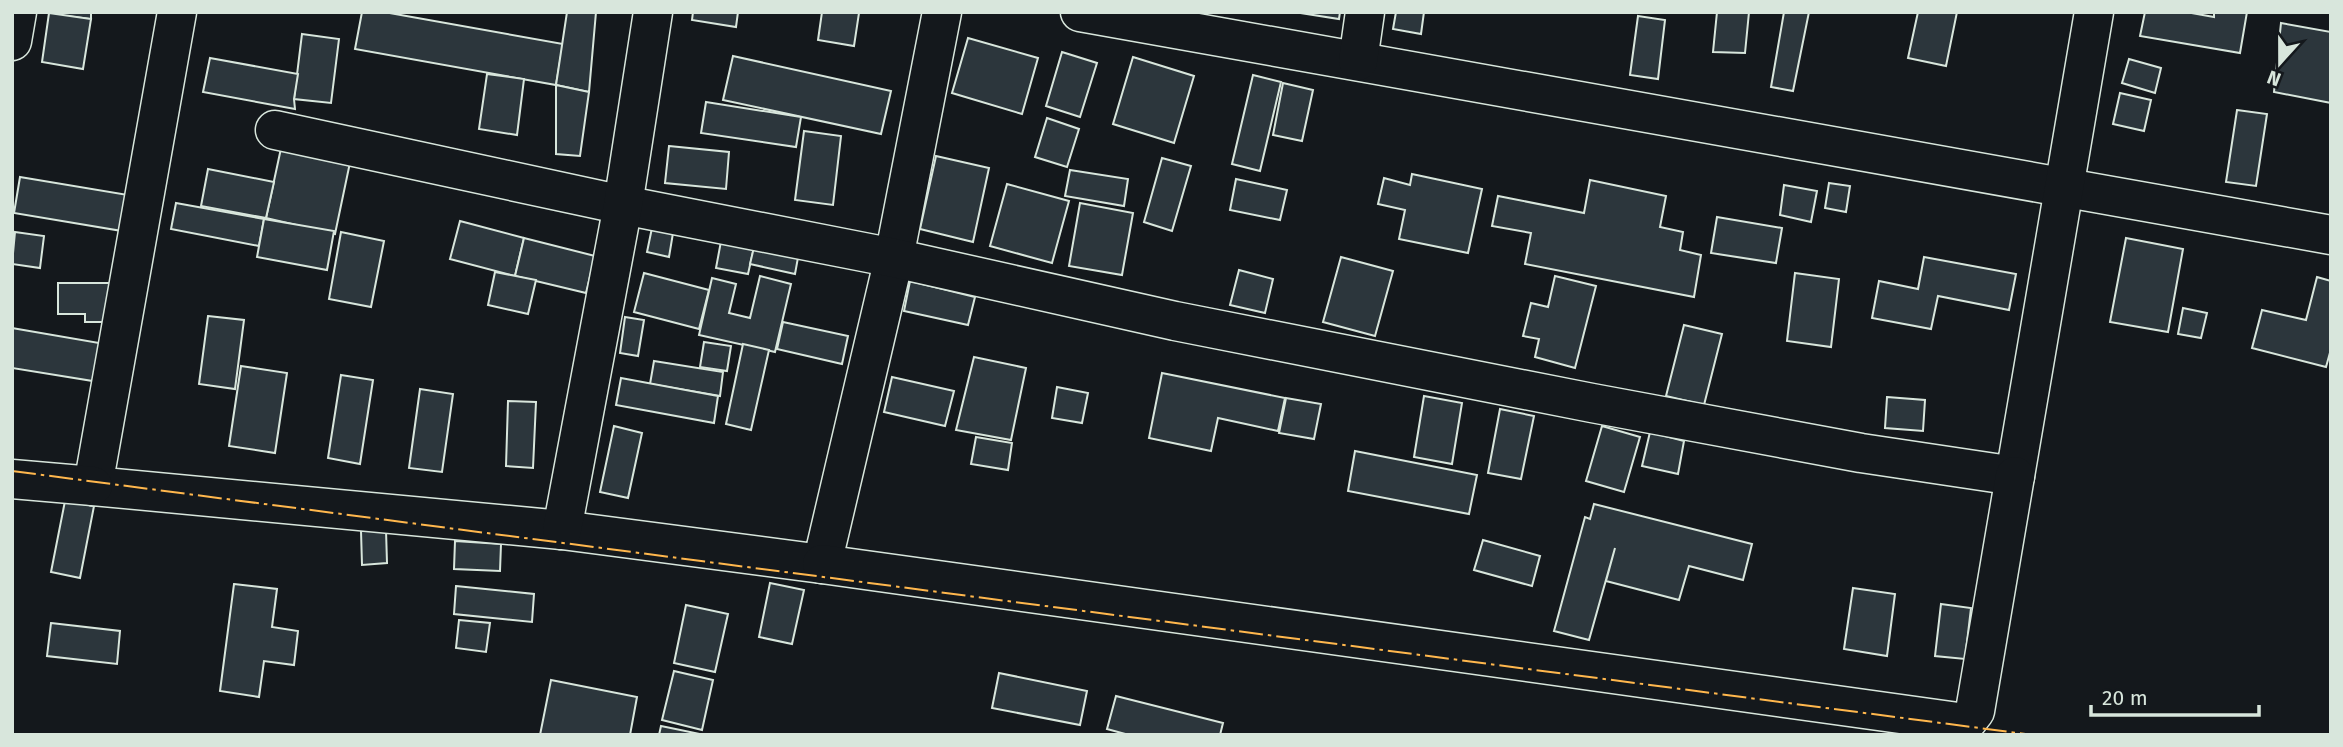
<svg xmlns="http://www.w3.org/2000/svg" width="2343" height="747" font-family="'Fira Sans',sans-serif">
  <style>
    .building { fill: #2c363c; stroke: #d8e6dc; stroke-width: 2 }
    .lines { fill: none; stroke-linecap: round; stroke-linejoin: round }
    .minor-casing { stroke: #d8e6dc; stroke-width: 41 }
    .minor { stroke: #14181c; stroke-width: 38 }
    .power { stroke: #ffb74d; stroke-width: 2; stroke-dasharray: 24 5 3.5 5; stroke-linecap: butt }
  </style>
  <rect width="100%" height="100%" fill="#14181c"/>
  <g class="building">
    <path d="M49,12H91V19L49,14Z"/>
    <path d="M362,12H384L563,44L556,85L355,49Z"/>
    <path d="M567,12H596L589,92L556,85Z"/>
    <path d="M693,12H738L736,27L692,20Z"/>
    <path d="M822,12L859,13L854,46L818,40Z"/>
    <path d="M1294,12H1340L1339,19Z"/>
    <path d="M1396,12H1424L1421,34L1393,29Z"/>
    <path d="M1717,12H1749L1745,53L1713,52Z"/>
    <path d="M1784,12H1809L1793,91L1771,87Z"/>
    <path d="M1918,12H1957L1946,66L1908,58Z"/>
    <path d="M2145,12H2186L2214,17V12H2247L2240,53L2140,36Z"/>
    <path d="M49,13L91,19L83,69L42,62Z"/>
    <path d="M1638,16L1665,20L1658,79L1630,75Z"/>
    <path d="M2281,23L2331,32V103L2274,92Z"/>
    <path d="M302,34L339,39L331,103L294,99Z"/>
    <path d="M968,38L1038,58L1022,114L952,93Z"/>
    <path d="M1062,52L1097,63L1080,117L1046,106Z"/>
    <path d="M733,56L891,91L881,134L723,100Z"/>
    <path d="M1133,57L1194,76L1174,143L1113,124Z"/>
    <path d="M210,58L298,74L294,99L295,109L203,92Z"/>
    <path d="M2129,59L2161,68L2155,93L2122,83Z"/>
    <path d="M487,74L524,79L517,135L479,129Z"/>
    <path d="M1253,75L1281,82L1260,171L1232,164Z"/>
    <path d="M1283,83L1313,90L1302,141L1273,135Z"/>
    <path d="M556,85L589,92L580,156L556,154Z"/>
    <path d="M2120,93L2151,100L2144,131L2113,124Z"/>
    <path d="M706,102L801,117L796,147L701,133Z"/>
    <path d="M2237,110L2267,114L2256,186L2226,182Z"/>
    <path d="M1047,118L1079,129L1067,167L1035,157Z"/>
    <path d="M804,131L841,136L833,205L795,200Z"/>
    <path d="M283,139L352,153L335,234L266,218Z"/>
    <path d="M669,146L729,152L726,189L665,183Z"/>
    <path d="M936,156L989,168L973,242L920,229Z"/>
    <path d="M1162,158L1191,166L1172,231L1144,222Z"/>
    <path d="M208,169L274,182L266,218L201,206Z"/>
    <path d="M1070,170L1128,179L1124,206L1065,196Z"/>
    <path d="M1412,174L1482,189L1468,253L1399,239L1405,210L1378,204L1384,178L1410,185Z"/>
    <path d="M20,177L128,195L122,231L14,213Z"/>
    <path d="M1236,179L1287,190L1280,220L1230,210Z"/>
    <path d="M1590,180L1666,196L1660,227L1683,232L1680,250L1701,255L1694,297L1525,264L1531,233L1492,226L1498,196L1584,213Z"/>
    <path d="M1829,183L1850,186L1846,212L1825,208Z"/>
    <path d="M1007,184L1069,201L1052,263L990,246Z"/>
    <path d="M1784,185L1817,191L1811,222L1780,215Z"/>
    <path d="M176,203L264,219L259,246L171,229Z"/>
    <path d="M1080,203L1133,213L1122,275L1069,266Z"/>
    <path d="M1717,217L1782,228L1776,263L1711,253Z"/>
    <path d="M264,219L334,231L327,270L257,257Z"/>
    <path d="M460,221L524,238L515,276L450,259Z"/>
    <path d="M653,223L674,227L669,257L647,252Z"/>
    <path d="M15,232L44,236L40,268L12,264Z"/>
    <path d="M341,232L384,241L371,307L329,299Z"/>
    <path d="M722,236L755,243L748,274L716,268Z"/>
    <path d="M524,238L595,256L586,293L515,276Z"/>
    <path d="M2126,238L2183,249L2168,332L2110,322Z"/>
    <path d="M755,243L799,252L795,274L750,264Z"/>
    <path d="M1341,257L1393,271L1375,336L1323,322Z"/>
    <path d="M1924,257L2016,274L2009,310L1938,296L1931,329L1872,318L1879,281L1918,289Z"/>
    <path d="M1239,270L1273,279L1265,313L1230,305Z"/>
    <path d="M495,272L536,280L528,314L488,305Z"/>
    <path d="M644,273L709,290L699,329L634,312Z"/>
    <path d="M1795,273L1839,279L1831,347L1787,341Z"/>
    <path d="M760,276L791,284L775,352L699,335L712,278L736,284L729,313L750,318Z"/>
    <path d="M1555,276L1596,286L1575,368L1535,357L1539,339L1523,336L1531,303L1548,307Z"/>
    <path d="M2317,277L2331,281V349L2326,367L2252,348L2262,310L2306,320Z"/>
    <path d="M910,281L975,297L968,325L904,311Z"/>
    <path d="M58,283H111V322H85V314H58Z"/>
    <path d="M2183,308L2207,313L2201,338L2178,334Z"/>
    <path d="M208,316L244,320L235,389L199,384Z"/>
    <path d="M625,317L644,320L638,356L620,353Z"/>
    <path d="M783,322L848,336L842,364L777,349Z"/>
    <path d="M1684,325L1722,334L1704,405L1666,396Z"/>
    <path d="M12,328L105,344L99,382L12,368Z"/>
    <path d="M704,342L731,346L727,371L700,367Z"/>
    <path d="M743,344L769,350L751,430L726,424Z"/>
    <path d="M974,357L1026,368L1011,440L956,430Z"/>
    <path d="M654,361L723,372L720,396L650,384Z"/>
    <path d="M241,366L287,373L275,453L229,446Z"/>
    <path d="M1162,373L1285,398L1278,431L1218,418L1211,451L1149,438Z"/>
    <path d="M341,375L373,380L360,464L328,458Z"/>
    <path d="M892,377L954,391L945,426L884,412Z"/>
    <path d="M621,378L718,396L714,423L616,405Z"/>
    <path d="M1057,387L1088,393L1082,423L1052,418Z"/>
    <path d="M420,389L453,394L442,472L409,468Z"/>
    <path d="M1424,396L1462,403L1452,464L1414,457Z"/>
    <path d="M1887,397L1925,400L1923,431L1885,428Z"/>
    <path d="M1286,398L1321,404L1314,439L1279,433Z"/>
    <path d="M508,401L536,402L533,468L506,466Z"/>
    <path d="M1500,409L1534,416L1521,479L1488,473Z"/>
    <path d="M614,426L642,433L628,498L600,492Z"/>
    <path d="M1602,426L1640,437L1624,492L1586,481Z"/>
    <path d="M1650,432L1684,441L1678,474L1642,466Z"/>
    <path d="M976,437L1012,443L1008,470L971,464Z"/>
    <path d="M1355,451L1477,475L1469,514L1348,491Z"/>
    <path d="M65,501L94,506L80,578L51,572Z"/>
    <path d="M1594,504L1752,544L1743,580L1689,566L1679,600L1606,581L1615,548L1589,640L1554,631L1585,517L1590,519Z"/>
    <path d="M386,530L387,563L362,565L361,531Z"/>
    <path d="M1483,540L1540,556L1532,586L1474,570Z"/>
    <path d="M455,541L501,544L500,571L454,569Z"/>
    <path d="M770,583L804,590L792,644L759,637Z"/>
    <path d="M234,584L277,589L272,627L298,631L294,665L264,661L259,697L220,691Z"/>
    <path d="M456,586L534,594L532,622L454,614Z"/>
    <path d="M1853,588L1895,594L1887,656L1844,649Z"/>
    <path d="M1941,604L1971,608L1965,659L1935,656Z"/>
    <path d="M686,605L728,614L715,672L674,663Z"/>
    <path d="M459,620L490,623L486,652L456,648Z"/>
    <path d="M51,623L120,631L117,664L47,656Z"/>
    <path d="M674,671L713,680L702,730L662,720Z"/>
    <path d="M999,673L1087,691L1080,725L992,708Z"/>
    <path d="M551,680L637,697L630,735H540Z"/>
    <path d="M1116,696L1223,723L1220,735H1129L1107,729Z"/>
    <path d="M661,726L700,734V735H659Z"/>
  </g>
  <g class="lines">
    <defs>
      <g id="minor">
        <path d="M177,12L93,486L562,530L822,564L894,258L942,12"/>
        <path d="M1080,12L2331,235"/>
        <path d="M12,41L17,12"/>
        <path d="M1358,61L1365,12"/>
        <path d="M275,130L623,205L894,258L1175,321L1592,403L1861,453L2015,476L2094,12"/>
        <path d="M12,479L93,486"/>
        <path d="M562,530L623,205L653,12"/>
        <path d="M822,564L1958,722L1968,720L1975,711L2015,476"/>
      </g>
    </defs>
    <use href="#minor" class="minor-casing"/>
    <use href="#minor" class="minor"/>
    <path class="power" d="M12,471L2033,735"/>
  </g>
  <rect width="2343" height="747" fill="none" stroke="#d8e6dc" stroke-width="28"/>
  <g transform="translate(2280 63) rotate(201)" stroke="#14181c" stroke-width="5" paint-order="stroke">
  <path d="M0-5L12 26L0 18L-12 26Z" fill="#d8e6dc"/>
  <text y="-10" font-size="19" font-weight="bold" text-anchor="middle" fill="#d8e6dc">N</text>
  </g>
  <path d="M2091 705v10h168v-10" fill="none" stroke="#d8e6dc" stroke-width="3.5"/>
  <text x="2102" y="705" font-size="21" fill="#d8e6dc" stroke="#14181c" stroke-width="5" paint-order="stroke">20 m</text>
</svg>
